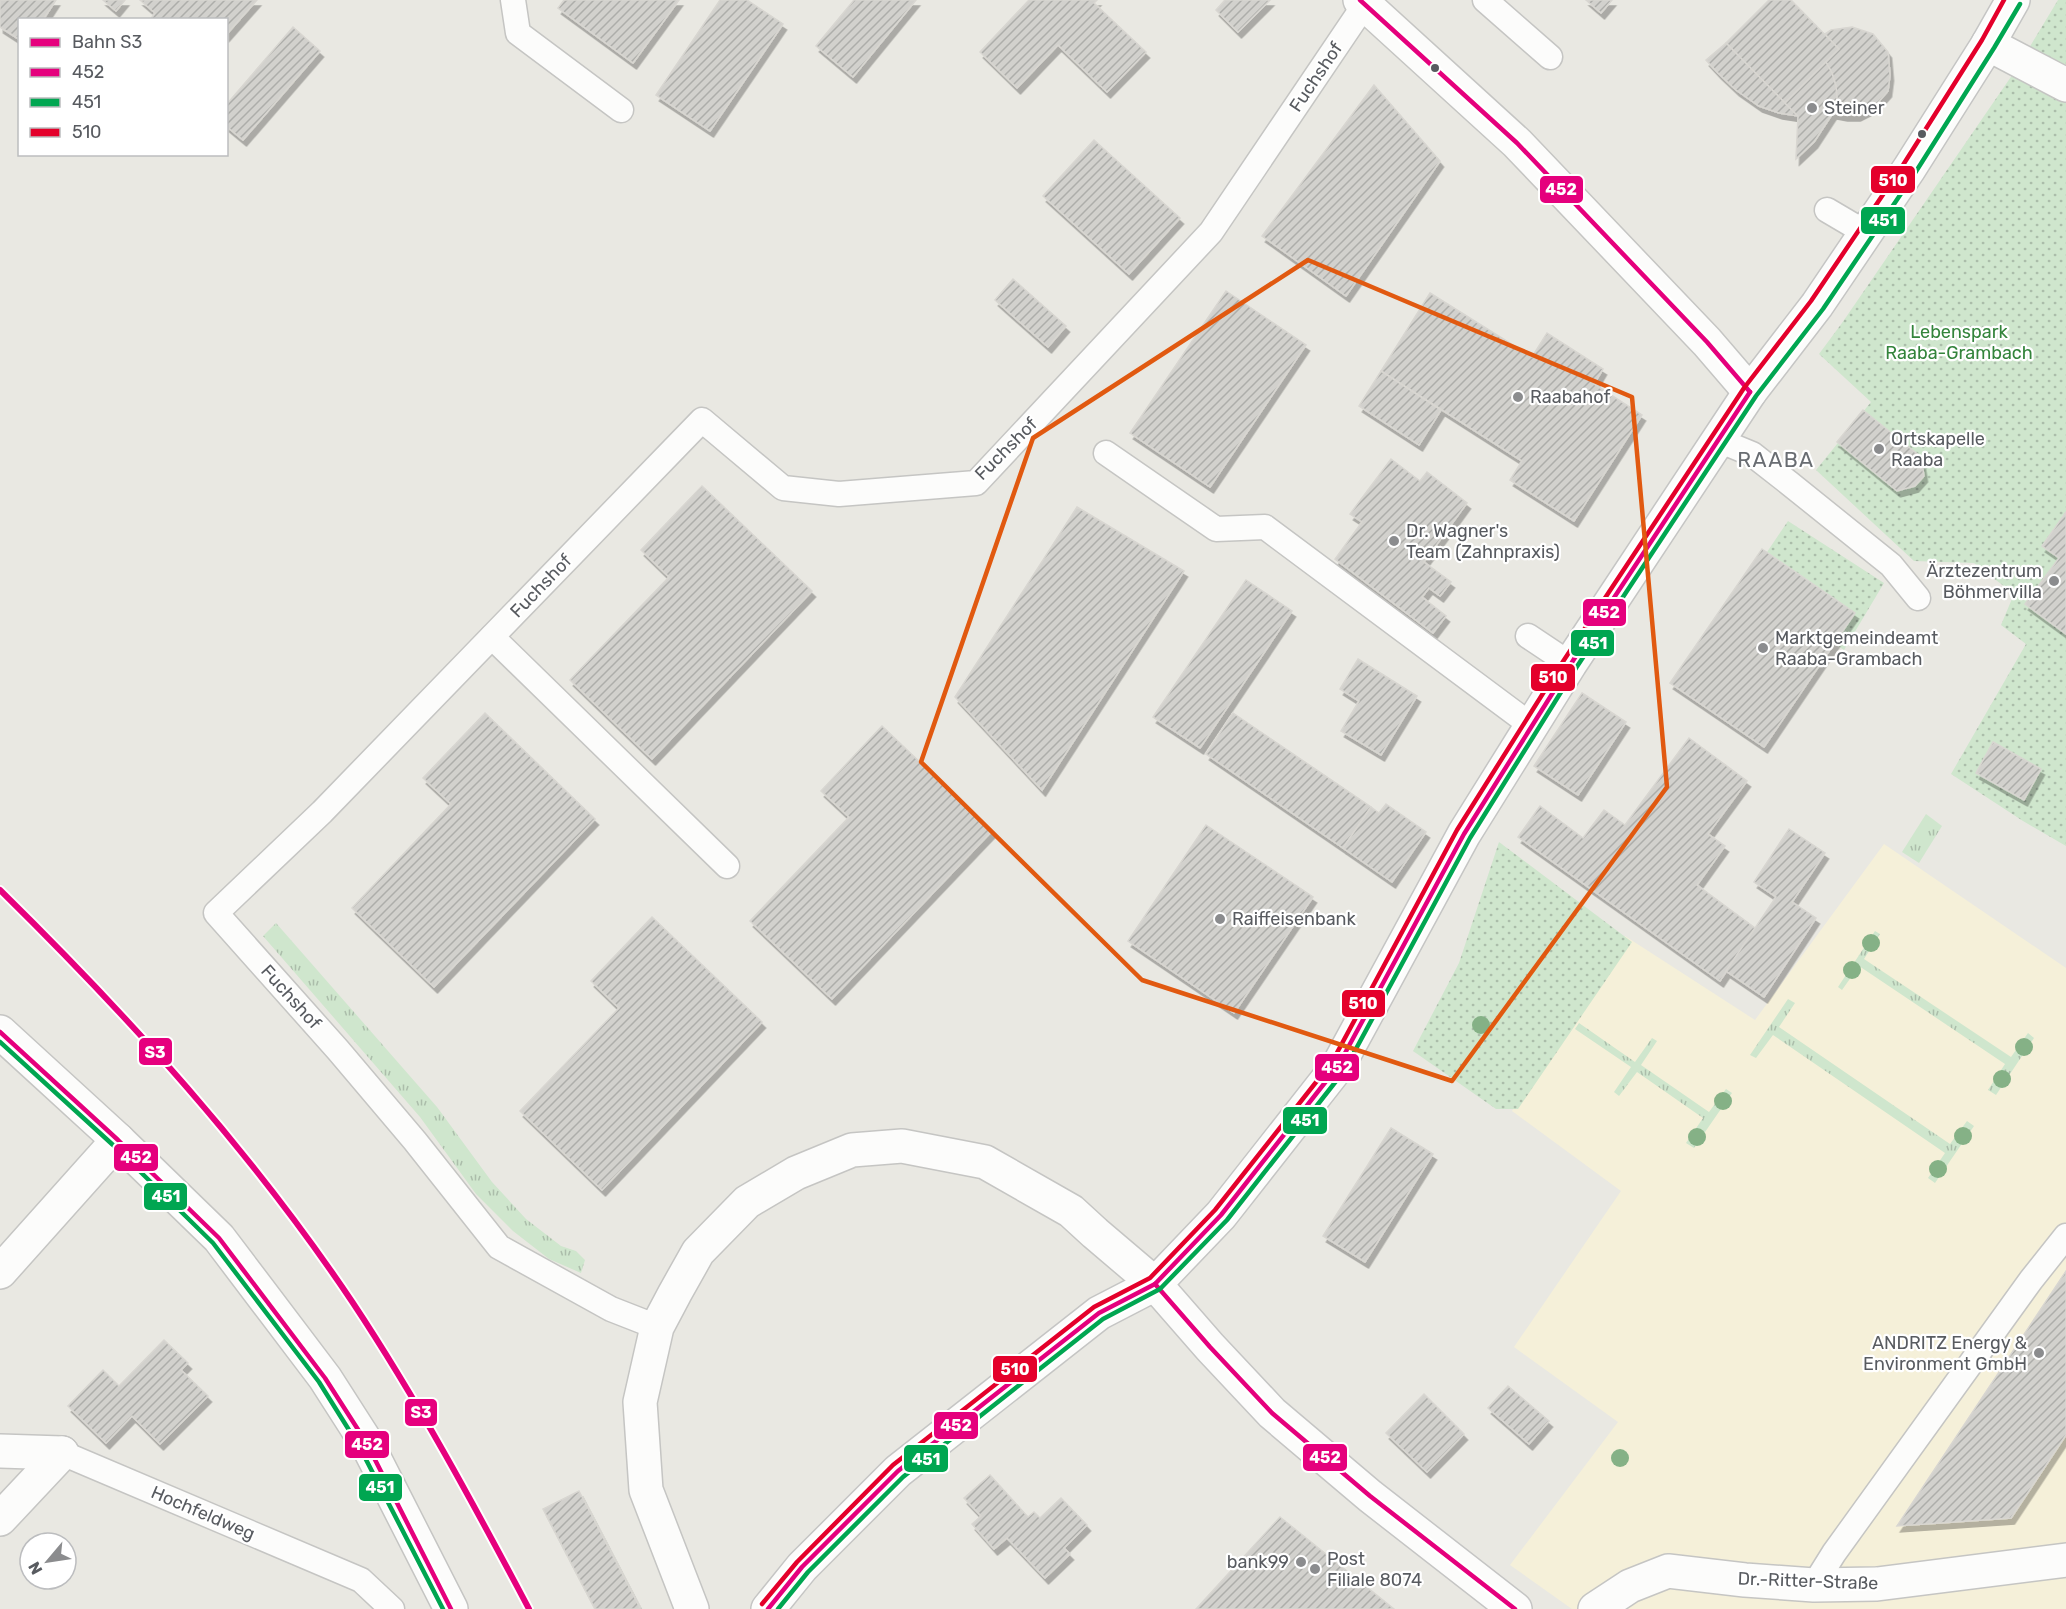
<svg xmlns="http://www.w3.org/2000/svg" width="2066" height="1609" font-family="Rubik,sans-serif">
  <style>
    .commercial { fill: #f5f0d9 }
    .grass { fill: url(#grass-tufts) }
    .park { fill: url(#park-dots) }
    .building { fill: url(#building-hatch); stroke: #d8d6d1; stroke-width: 1.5; filter: url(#shadow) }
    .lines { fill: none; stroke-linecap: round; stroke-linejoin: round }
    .service-casing { stroke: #c5c5c3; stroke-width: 27 }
    .minor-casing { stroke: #c5c5c3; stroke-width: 36 }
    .tertiary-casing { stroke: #c5c5c3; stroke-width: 36 }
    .secondary-casing { stroke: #c5c5c4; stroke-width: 36 }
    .service { stroke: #fcfcfb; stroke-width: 24 }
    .minor { stroke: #fcfcfb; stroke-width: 33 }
    .tertiary { stroke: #fcfcfb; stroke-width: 33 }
    .secondary { stroke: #fcfcfb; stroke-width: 33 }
    .bus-1-casing { stroke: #fff; stroke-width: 9 }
    .bus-2-casing { stroke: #fff; stroke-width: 9 }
    .bus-3-casing { stroke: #fff; stroke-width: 9 }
    .bus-1 { stroke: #e5007d; stroke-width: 4.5 }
    .bus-2 { stroke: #00a651; stroke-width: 4.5 }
    .bus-3 { stroke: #e4002b; stroke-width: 4.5 }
    .rail-1-casing { stroke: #fff; stroke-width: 10 }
    .rail-1 { stroke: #e6007e; stroke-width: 6 }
    .tree { fill: #85b186 }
    .marked { fill: none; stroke: #e15910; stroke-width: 4.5; stroke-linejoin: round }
    .bus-dot { fill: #585b60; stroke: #fff; stroke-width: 2 }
    .poi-dot { fill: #8b8c8e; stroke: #fff; stroke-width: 2 }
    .labels { text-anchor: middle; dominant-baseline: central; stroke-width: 4.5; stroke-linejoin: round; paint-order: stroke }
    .street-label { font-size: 18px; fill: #585b60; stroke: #fff }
    .poi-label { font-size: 18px; fill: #585b60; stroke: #fff; text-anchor: start }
    .park-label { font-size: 18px; fill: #33843b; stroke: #fff }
    .quarter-label { font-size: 21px; letter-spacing: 1.5px; fill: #696d72; stroke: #fff }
    .line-badge { stroke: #fff; stroke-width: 2 }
    .badge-label { font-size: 16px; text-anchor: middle; font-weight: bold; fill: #fff }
  </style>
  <defs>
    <pattern id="grass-tufts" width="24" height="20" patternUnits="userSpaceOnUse" patternTransform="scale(1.5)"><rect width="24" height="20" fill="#cfe6cd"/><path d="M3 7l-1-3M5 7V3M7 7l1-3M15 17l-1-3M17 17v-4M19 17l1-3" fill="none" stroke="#abbdaa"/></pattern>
    <pattern id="park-dots" width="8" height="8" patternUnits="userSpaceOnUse" patternTransform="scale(1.5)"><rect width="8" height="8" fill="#cfe6cd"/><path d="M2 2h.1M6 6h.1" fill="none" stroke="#abbdaa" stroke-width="1.8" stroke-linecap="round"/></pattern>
    <pattern id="building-hatch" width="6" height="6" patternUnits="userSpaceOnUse" patternTransform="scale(1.5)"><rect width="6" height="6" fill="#d2d1cd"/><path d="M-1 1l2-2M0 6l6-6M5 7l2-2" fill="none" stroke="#adadaa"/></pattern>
    <filter id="shadow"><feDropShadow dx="3.5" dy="6" stdDeviation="0" flood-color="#0004"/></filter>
  </defs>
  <rect width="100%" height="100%" fill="#e9e8e2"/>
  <path class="commercial" d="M1884,844L2066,968V1609H1572L1510,1565L1618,1422L1514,1347L1621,1191L1512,1111L1625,936L1755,1020Z"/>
  <g class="grass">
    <path d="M1926,814L1942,826L1919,863L1902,852Z"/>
    <path d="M276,923L437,1107L492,1182L526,1219L561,1246L576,1251L585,1260L581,1273L549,1259L513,1231L476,1194L420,1117L263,936Z"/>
    <path d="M1875,931L1880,934L1864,959L2011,1057L2028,1033L2034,1038L1996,1095L1988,1090L2005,1064L1859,966L1842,990L1838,987Z"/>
    <path d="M1788,999L1795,1003L1779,1027L1950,1144L1967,1121L1974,1126L1935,1183L1928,1178L1945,1153L1773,1035L1756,1058L1750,1055Z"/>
    <path d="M1579,1023L1635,1062L1652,1038L1657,1041L1641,1065L1709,1112L1726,1089L1732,1093L1694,1148L1686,1143L1703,1118L1637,1072L1619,1096L1614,1092L1631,1067L1575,1029Z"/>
  </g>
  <g class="park">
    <path d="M2058,0H2066V846L2023,821L1951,774L2026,644L2001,625L2014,594L1974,563L1914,561L1816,470L1871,402L1819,354L1842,323L2017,68Z"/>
    <path d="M1788,521L1884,583L1844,650L1831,641L1851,610L1767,552Z"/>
    <path d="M1499,842L1632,942L1518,1109H1496L1413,1051L1459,963Z"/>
  </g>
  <g class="building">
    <path d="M0,0H56L43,20H20V40L0,27Z"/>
    <path d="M103,0H125L116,11Z"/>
    <path d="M140,0H257L226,35V20H150L155,13Z"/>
    <path d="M564,0H679L633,63L558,8Z"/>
    <path d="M720,0H747L783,24L710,131L656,95Z"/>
    <path d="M854,0H916L853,77L816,46Z"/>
    <path d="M1029,0H1097L1094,3L1146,52L1107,92L1058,45L1017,88L980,52Z"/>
    <path d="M1225,0H1270L1238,32L1216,10Z"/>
    <path d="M1586,0H1612L1601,13Z"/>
    <path d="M1769,0H1791L1839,49L1785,103L1726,43Z"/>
    <path d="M293,27L320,51L243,140L226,126V105Z"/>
    <path d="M1852,27L1873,34L1888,52L1890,75L1888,91L1875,106L1857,115H1844L1833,113L1837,100L1836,86L1832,73L1826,62L1839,49L1825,34L1831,30Z"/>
    <path d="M1726,43L1785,103L1798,116L1779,113L1759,106L1736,90L1718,73L1706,60Z"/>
    <path d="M1826,62L1832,73L1836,86L1837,100L1833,113L1814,142L1796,159L1798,116L1785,103Z"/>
    <path d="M1374,85L1440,161L1346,296L1262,236Z"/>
    <path d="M1094,140L1180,218L1129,274L1043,196Z"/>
    <path d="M1013,279L1066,326L1048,347L995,300Z"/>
    <path d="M1226,291L1306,345L1210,487L1130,433Z"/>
    <path d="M1430,293L1532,357L1547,333L1603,369L1594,384L1642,415L1574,521L1510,480L1522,461L1381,371Z"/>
    <path d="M1381,371L1441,410L1419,445L1359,406Z"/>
    <path d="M1863,410L1921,457L1924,476L1915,486L1897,491L1837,442Z"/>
    <path d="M1391,459L1420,481L1427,472L1467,503L1424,562L1451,582L1440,596L1429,588L1422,597L1446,616L1433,633L1335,559L1362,522L1350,514Z"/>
    <path d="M702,486L812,591L652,759L570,680L669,577L641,550Z"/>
    <path d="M1077,507L1184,571L1042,790L955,697Z"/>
    <path d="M2066,512V634L2025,604L2059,558L2042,546Z"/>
    <path d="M1762,549L1855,613L1764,747L1670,683Z"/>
    <path d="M1246,580L1292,611L1200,748L1153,717Z"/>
    <path d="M1358,659L1417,696L1381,755L1341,731L1359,701L1340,689Z"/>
    <path d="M1582,693L1626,722L1578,795L1534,766Z"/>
    <path d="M485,713L595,819L434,987L352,908L451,804L423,778Z"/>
    <path d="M1233,713L1371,807L1343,848L1206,754Z"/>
    <path d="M882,726L992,831L832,999L750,921L849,817L821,791Z"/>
    <path d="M1689,738L1747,781L1708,834L1725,846L1697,885L1755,928L1720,981L1518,837L1540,806L1583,838L1604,810L1625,825Z"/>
    <path d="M1993,742L2041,769L2024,800L1976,773Z"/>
    <path d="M1386,804L1426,832L1392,882L1343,848L1371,807L1379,813Z"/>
    <path d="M1206,825L1313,897L1234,1013L1128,941Z"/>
    <path d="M1789,829L1825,853L1792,902L1816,918L1764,997L1726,971L1776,897L1754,882Z"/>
    <path d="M652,917L762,1022L602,1190L520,1111L619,1008L591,981Z"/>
    <path d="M1391,1128L1433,1154L1365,1262L1323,1236Z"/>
    <path d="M2066,1271V1435L2011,1518L1897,1526Z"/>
    <path d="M164,1340L188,1363L181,1370L208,1396L160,1444L132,1416L106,1443L68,1406L103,1370L119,1386Z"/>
    <path d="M1508,1386L1549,1421L1529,1444L1488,1408Z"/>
    <path d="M1424,1394L1464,1434L1427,1472L1386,1433Z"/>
    <path d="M990,1475L1028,1517L1034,1512L1040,1518L1061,1498L1087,1525L1064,1548L1070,1554L1045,1578L1007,1538L994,1549L972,1524L981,1516L964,1498Z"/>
    <path d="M579,1491L640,1608L637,1609H595L543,1509Z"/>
    <path d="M1280,1517L1394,1609H1196Z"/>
  </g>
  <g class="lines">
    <defs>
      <g id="service">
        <path d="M513,0L518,33L621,110"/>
        <path d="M1485,0L1550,57"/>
        <path d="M1827,210L1866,233"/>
        <path d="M1718,440L1752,454L1789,483L1891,565L1918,598"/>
        <path d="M1106,453L1216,529L1265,527L1532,726"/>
        <path d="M1528,636L1570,664"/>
        <path d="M492,637L727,866"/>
        <path d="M657,1327L611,1309L499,1247L415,1141L338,1050L216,913L322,812L702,420L783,488L839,494L976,483L1211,232L1365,4"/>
        <path d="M62,1453L361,1580L392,1609"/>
        <path d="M1814,1585L1834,1553L2031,1280L2066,1236"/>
      </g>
      <g id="minor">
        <path d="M1988,44L2066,85"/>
        <path d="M0,1032L118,1140L219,1238L325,1378L366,1442L451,1609"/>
        <path d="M0,1272L118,1140"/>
        <path d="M0,1451L62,1453"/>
        <path d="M0,1519L62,1453"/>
        <path d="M1595,1609L1630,1586L1668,1571L1745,1580L1814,1585L1877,1584L2066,1560"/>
      </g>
      <g id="tertiary">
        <path d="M1360,0L1517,143L1707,342L1750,392"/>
        <path d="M692,1609L646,1490L640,1402L657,1327L675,1293L698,1252L747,1202L796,1173L852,1150L902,1146L985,1162L1071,1211L1095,1233L1155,1284"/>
      </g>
      <g id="secondary">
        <path d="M1155,1284L1210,1347L1272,1413L1370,1496L1515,1609"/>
        <path d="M768,1609L802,1567L898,1471L1099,1313L1155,1284L1221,1215L1338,1066L1464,834L1570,664L1750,392L1817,305L1909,169L1988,44L2013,0"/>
      </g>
    </defs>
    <use href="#service" class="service-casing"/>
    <use href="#minor" class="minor-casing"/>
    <use href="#tertiary" class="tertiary-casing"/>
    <use href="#secondary" class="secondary-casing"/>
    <use href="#service" class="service"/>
    <use href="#minor" class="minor"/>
    <use href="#tertiary" class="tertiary"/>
    <use href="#secondary" class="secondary"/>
    <defs>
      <g id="bus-1">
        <path d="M1360,0L1517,143L1707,342L1750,392"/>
        <path d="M0,1032L118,1140L219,1238L325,1378L366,1442L451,1609"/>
        <path d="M1155,1284L1210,1347L1272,1413L1370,1496L1515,1609"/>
        <path d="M768,1609L802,1567L898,1471L1099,1313L1155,1284L1221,1215L1338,1066L1464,834L1586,640L1750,392"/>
      </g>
      <g id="bus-2">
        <path d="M0,1042L113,1145L213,1243L319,1382L359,1446L443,1609"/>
        <path d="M778,1609L808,1572L903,1477L1103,1319L1160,1289L1227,1220L1344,1071L1470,838L1576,668L1756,396L1823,309L1915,173L1994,48L2020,4"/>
      </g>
      <path id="bus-3" d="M762,1604L797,1562L893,1465L1094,1307L1150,1278L1215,1210L1332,1062L1457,830L1564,660L1744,388L1811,301L1903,165L1982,40L2004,0"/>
    </defs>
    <use href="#bus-1" class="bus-1-casing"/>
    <use href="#bus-2" class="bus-2-casing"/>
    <use href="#bus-3" class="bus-3-casing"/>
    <use href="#bus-1" class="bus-1"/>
    <use href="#bus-2" class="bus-2"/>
    <use href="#bus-3" class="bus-3"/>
    <defs>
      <path id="rail-1" d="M0,890C129,1017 252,1152 353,1303C418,1401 474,1505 529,1609"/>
    </defs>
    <use href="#rail-1" class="rail-1-casing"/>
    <use href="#rail-1" class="rail-1"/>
  </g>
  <g class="tree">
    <circle cx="1871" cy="943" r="9"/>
    <circle cx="1852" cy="970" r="9"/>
    <circle cx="1481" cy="1025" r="9"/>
    <circle cx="2024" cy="1047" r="9"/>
    <circle cx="2002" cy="1079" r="9"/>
    <circle cx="1723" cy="1101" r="9"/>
    <circle cx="1963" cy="1136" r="9"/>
    <circle cx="1697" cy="1137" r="9"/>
    <circle cx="1938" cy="1169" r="9"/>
    <circle cx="1620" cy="1458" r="9"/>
  </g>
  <path class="marked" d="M1308,260L1632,397L1667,787L1452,1081L1142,980L921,762L1033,438Z"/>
  <g class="bus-dot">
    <circle cx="1435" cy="68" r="5"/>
    <circle cx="1922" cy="134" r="5"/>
  </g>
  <g class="poi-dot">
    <circle cx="1812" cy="108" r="6"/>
    <circle cx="1518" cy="397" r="6"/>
    <circle cx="1879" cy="449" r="6"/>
    <circle cx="1394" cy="541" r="6"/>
    <circle cx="2054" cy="581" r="6"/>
    <circle cx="1763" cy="648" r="6"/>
    <circle cx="1220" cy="919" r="6"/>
    <circle cx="2039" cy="1353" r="6"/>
    <circle cx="1301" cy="1562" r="6"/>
    <circle cx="1315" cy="1569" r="6"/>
  </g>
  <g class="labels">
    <g class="street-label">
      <text transform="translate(1316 77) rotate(-56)">Fuchshof</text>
      <text transform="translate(1006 449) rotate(-45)">Fuchshof</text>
      <text transform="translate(541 586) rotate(-46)">Fuchshof</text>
      <text transform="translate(291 997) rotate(48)">Fuchshof</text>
      <text transform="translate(203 1513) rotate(23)">Hochfeldweg</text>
      <text transform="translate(1808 1581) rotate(2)">Dr.-Ritter-Straße</text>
    </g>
    <g class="poi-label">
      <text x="1824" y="108">Steiner</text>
      <text x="1530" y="397">Raabahof</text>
      <text x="1891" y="439">Ortskapelle<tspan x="1891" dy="21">Raaba</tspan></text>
      <text x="1406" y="531">Dr. Wagner's<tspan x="1406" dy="21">Team (Zahnpraxis)</tspan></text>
      <text x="2042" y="571" text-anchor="end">Ärztezentrum<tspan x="2042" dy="21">Böhmervilla</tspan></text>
      <text x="1775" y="638">Marktgemeindeamt<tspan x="1775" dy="21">Raaba-Grambach</tspan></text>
      <text x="1232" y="919">Raiffeisenbank</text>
      <text x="2027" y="1343" text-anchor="end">ANDRITZ Energy &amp;<tspan x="2027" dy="21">Environment GmbH</tspan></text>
      <text x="1327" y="1559">Post<tspan x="1327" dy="21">Filiale 8074</tspan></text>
      <text x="1289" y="1562" text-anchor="end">bank99</text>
    </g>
    <g class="park-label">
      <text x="1959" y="332">Lebenspark<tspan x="1959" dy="21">Raaba-Grambach</tspan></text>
    </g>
    <g class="quarter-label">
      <text x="1776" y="459">RAABA</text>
    </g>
  </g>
  <g class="line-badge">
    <rect x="1870" y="165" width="46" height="29" rx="6" fill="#e4002b"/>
    <rect x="1539" y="175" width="45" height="29" rx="6" fill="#e5007d"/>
    <rect x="1860" y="206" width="46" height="29" rx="6" fill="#00a651"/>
    <rect x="1582" y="598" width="45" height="29" rx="6" fill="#e5007d"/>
    <rect x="1570" y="629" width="45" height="28" rx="6" fill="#00a651"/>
    <rect x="1530" y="663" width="46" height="29" rx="6" fill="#e4002b"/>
    <rect x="1341" y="989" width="45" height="29" rx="6" fill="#e4002b"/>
    <rect x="138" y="1037" width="35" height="29" rx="6" fill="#e6007e"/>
    <rect x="1314" y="1053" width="46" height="29" rx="6" fill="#e5007d"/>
    <rect x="1282" y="1106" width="46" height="29" rx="6" fill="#00a651"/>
    <rect x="113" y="1143" width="46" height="29" rx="6" fill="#e5007d"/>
    <rect x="143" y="1182" width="45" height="29" rx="6" fill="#00a651"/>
    <rect x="992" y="1355" width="46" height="28" rx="6" fill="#e4002b"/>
    <rect x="404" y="1398" width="34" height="29" rx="6" fill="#e6007e"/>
    <rect x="933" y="1411" width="46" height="29" rx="6" fill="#e5007d"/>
    <rect x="344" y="1430" width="46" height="29" rx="6" fill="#e5007d"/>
    <rect x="1302" y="1443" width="46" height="29" rx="6" fill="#e5007d"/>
    <rect x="903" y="1444" width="46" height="29" rx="6" fill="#00a651"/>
    <rect x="358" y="1473" width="45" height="29" rx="6" fill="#00a651"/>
  </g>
  <g class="badge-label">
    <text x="1893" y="186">510</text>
    <text x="1561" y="195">452</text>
    <text x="1883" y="226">451</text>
    <text x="1604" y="618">452</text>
    <text x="1593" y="649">451</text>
    <text x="1553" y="683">510</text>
    <text x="1363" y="1009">510</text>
    <text x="155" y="1058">S3</text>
    <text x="1337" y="1073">452</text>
    <text x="1305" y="1126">451</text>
    <text x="136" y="1163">452</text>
    <text x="166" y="1202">451</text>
    <text x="1015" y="1375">510</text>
    <text x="421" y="1418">S3</text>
    <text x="956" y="1431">452</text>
    <text x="367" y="1450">452</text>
    <text x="1325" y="1463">452</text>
    <text x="926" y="1465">451</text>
    <text x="380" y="1493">451</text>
  </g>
  <rect x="18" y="18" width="210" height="138" fill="#ffffff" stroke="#bcbdbf" stroke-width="1.5"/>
  <rect x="30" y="38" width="30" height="9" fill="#e6007e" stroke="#bcbdbf" stroke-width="1.5"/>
  <text x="72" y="48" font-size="18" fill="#585b60">Bahn S3</text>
  <rect x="30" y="68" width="30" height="9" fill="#e5007d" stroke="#bcbdbf" stroke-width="1.5"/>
  <text x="72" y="78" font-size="18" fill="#585b60">452</text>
  <rect x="30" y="98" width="30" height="9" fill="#00a651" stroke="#bcbdbf" stroke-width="1.5"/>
  <text x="72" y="108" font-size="18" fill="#585b60">451</text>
  <rect x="30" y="128" width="30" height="9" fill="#e4002b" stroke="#bcbdbf" stroke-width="1.5"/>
  <text x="72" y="138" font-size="18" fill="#585b60">510</text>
  <g transform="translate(48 1561) rotate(241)"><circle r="28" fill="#ffffff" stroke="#bcbdbf" stroke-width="1.5"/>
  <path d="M0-4.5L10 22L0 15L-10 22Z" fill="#8b8c8e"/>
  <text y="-9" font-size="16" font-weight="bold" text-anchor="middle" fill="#585b60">N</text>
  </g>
</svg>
